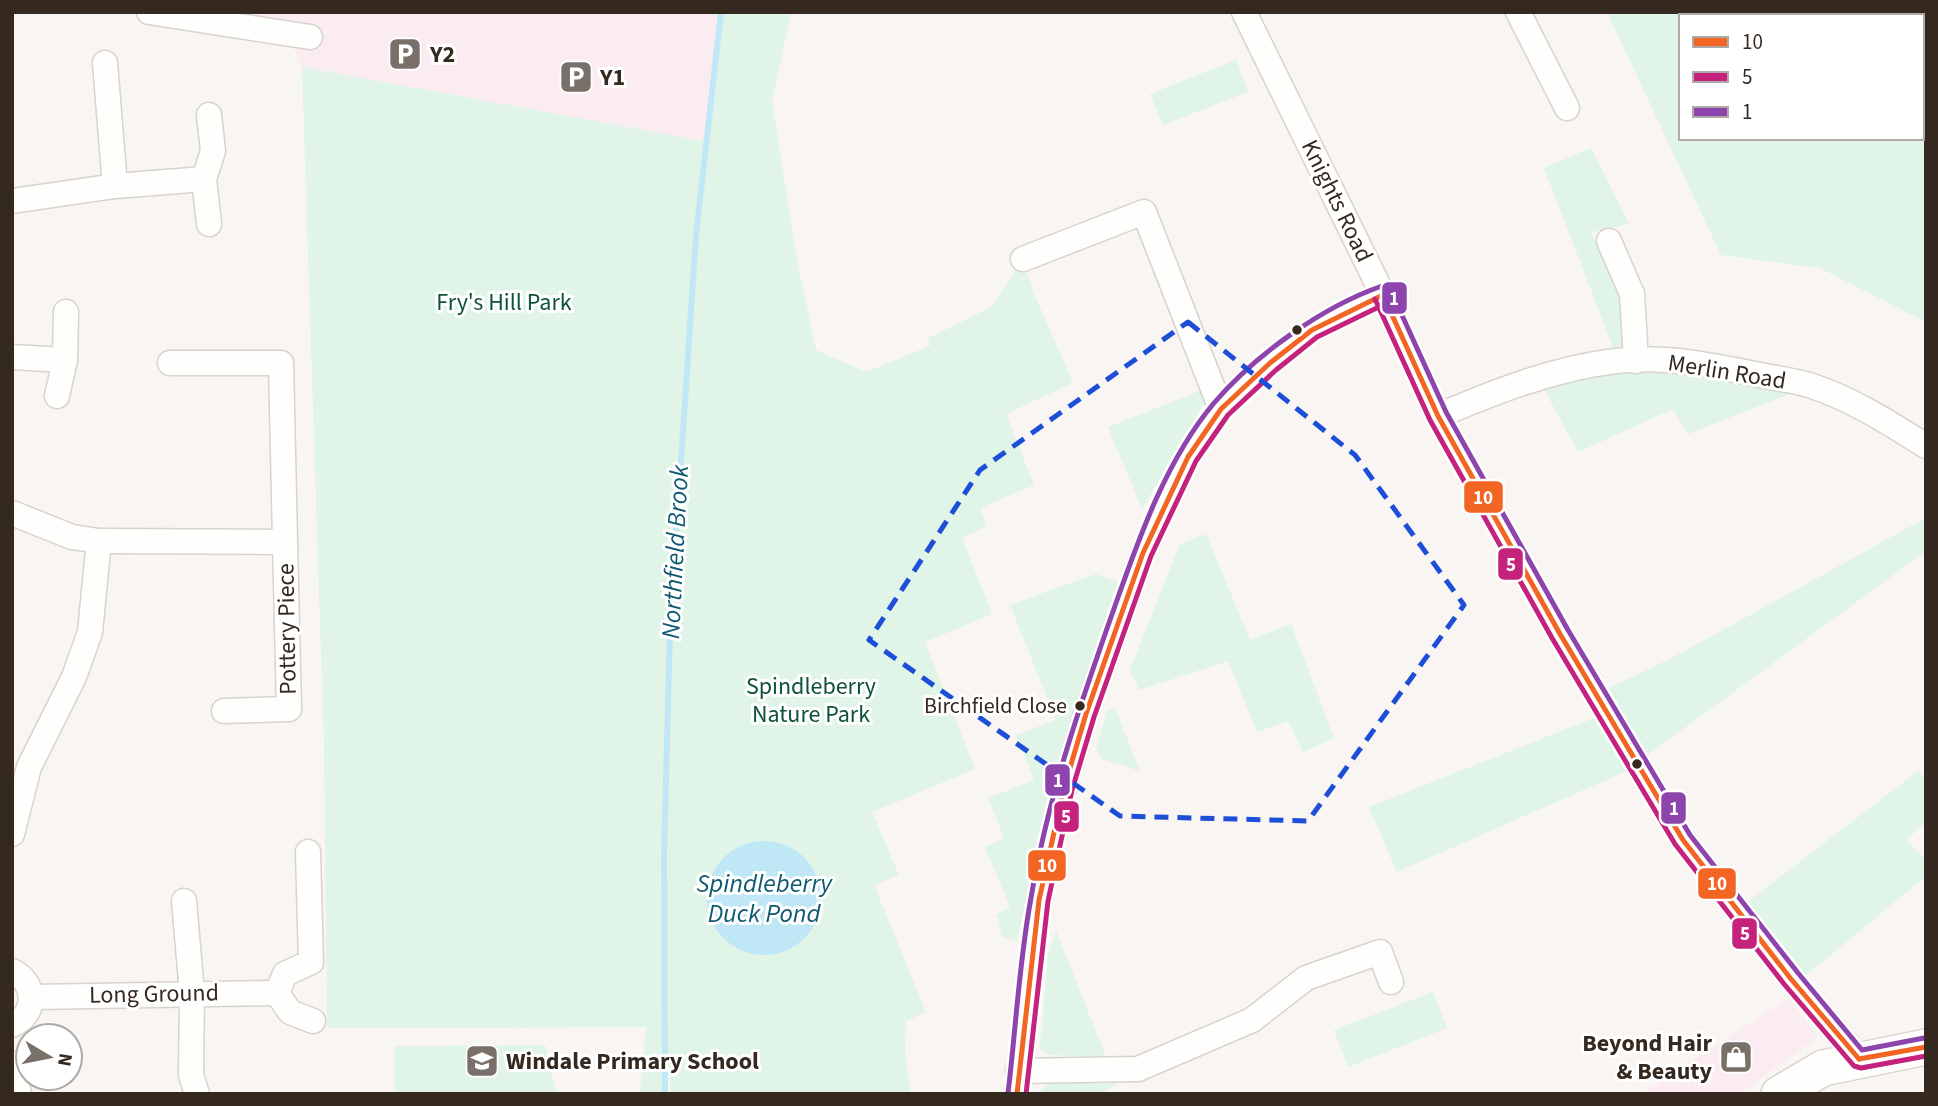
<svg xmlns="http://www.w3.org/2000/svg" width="1938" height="1106" font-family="'Source Sans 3',sans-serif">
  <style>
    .commercial { fill: #fbecf1 }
    .green { fill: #e0f4e8; fill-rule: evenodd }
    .water { fill: #c0e7f6 }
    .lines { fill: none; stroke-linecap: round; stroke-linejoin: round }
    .stream { stroke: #c0e7f6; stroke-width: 6 }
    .street-casing { stroke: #d9d2cd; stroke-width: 27 }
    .secondary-casing { stroke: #d9d2cd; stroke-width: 38 }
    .street { stroke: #fefefd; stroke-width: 24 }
    .secondary { stroke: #fefefd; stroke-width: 35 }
    .bus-1-casing { stroke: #fff; stroke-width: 10 }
    .bus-2-casing { stroke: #fff; stroke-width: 10 }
    .bus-3-casing { stroke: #fff; stroke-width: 10 }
    .bus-1 { stroke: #f26522; stroke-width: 5 }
    .bus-2 { stroke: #c4227d; stroke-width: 5 }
    .bus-3 { stroke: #8e44ad; stroke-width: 5 }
    .marked { fill: none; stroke: #1d4ed8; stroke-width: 5; stroke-dasharray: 14 9; stroke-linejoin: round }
    .bus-dot { fill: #34281f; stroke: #fff; stroke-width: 2.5 }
    .labels { text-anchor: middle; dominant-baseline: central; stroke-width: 6; stroke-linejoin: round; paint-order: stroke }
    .bus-label { font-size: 22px; fill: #34281f; stroke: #fff; text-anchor: end }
    .poi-label { font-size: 24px; font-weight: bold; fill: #34281f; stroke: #fff; text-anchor: start }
    .street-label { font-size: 24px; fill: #34281f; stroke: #fff }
    .park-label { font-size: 24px; fill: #0e5239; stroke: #fff }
    .water-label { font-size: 26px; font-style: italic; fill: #0f5a71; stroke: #fff }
    .line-badge { stroke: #fff; stroke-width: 2.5 }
    .badge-label { font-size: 19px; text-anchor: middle; font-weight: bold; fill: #fff }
  </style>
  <rect width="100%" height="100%" fill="#f8f5f3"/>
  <g class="commercial">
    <path d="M229,12H718L704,141L302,67L284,22Z"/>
    <path d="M1789,998L1818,1037L1739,1094H1641Z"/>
  </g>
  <g class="green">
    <path d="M721,12H791L772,102L798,265L816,350L866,372L930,346L928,338L992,307L1023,259L1035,296L1073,383L1006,414L1034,485L980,508L987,526L962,538L992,614L925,642L975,769L872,812L899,875L874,885L926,1012L906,1021L905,1053L911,1094H671L665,1026L662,1027L665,1094H640L646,1027L327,1028L324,746L302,67L704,141L715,76Z"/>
    <path d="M1607,12H1926V322L1820,268L1721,255ZM1681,16H1922V138H1681Z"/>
    <path d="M1236,60L1248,92L1163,125L1150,94Z"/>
    <path d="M1591,148L1629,224L1591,232L1649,360H1618L1544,168Z"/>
    <path d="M1617,362L1810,386L1688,434L1673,409L1578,452L1539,380Z"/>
    <path d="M1202,390L1206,400L1142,509L1108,427Z"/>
    <path d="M1926,518V551L1638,762L1598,693L1670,659Z"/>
    <path d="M1206,534L1250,640L1291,624L1334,738L1303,752L1288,721L1257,732L1228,661L1139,690L1130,670L1180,544Z"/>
    <path d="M1096,574L1118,582L1049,792L1017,941L1002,937L996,915L1010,907L985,847L1004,838L988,798L1034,780L1016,735L1056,720L1010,605Z"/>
    <path d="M1115,708L1140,771L1102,759L1096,750L1107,711Z"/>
    <path d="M1607,713L1638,766L1397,872L1369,807Z"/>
    <path d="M1918,771L1926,779V822L1906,840L1926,861V876L1803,978L1745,904Z"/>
    <path d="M1056,931L1106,1057L1048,1055L1040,1048L1048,955Z"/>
    <path d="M1433,992L1447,1028L1348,1067L1334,1030Z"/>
    <path d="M545,1045L555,1088L564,1094H395V1046Z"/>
    <path d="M1050,1082L1118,1084L1098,1094H1037Z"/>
  </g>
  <circle class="water" cx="764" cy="898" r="57"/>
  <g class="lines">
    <g class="stream">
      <path d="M1811,12L1814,16"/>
      <path d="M1922,98L1926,101"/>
      <path d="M665,1094L664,856L670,628L696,235L721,12"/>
    </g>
    <defs>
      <g id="street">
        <path d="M149,12L310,37"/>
        <path d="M1244,12L1383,295L1438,416L1560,634L1683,840L1791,979L1859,1059"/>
        <path d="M1518,12L1567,108"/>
        <path d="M105,63L115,186"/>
        <path d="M12,201L115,186L204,179"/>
        <path d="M209,224L204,179L213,151L209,115"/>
        <path d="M1609,241L1632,294L1636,361"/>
        <path d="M1023,259L1144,212L1221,409"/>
        <path d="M12,357L65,360"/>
        <path d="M170,363H281L285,542"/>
        <path d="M57,396L65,360L66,312"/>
        <path d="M1438,416C1494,392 1555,368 1616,361C1666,355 1716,366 1765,376C1780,379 1797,381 1812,386C1852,399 1891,424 1926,446"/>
        <path d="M12,513L72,537L99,541L90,632L74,677L29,767L12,834"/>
        <path d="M99,541L285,542L289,709L224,711"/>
        <path d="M184,901L192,993L191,1075L197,1094"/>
        <path d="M12,971C36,982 38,1014 12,1025"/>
        <path d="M277,993L285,974L311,962L308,852"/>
        <path d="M277,993L290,1012L313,1021"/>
        <path d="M32,997L277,993"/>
        <path d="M12,1064L19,1094"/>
        <path d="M1018,1071L1138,1069L1252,1020L1306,978L1380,952L1391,982"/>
        <path d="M1017,1094L1039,900L1064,788L1086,714L1143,553L1188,457L1221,409L1270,363L1312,330L1383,295"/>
      </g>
      <path id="secondary" d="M1779,1094L1823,1068L1926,1047"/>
    </defs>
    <use href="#street" class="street-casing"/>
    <use href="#secondary" class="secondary-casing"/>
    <use href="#street" class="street"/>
    <use href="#secondary" class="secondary"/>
    <defs>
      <g id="bus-1">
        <path d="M1383,295L1438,416L1560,634L1683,840L1791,979L1859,1059"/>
        <path d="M1859,1059L1926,1047"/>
        <path d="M1017,1094L1039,900L1064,788L1086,714L1143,553L1188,457L1221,409L1270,363L1312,330L1383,295"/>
      </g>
      <g id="bus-2">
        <path d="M1375,299L1430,420L1552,638L1675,844L1784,984L1854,1066L1861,1068L1926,1056"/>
        <path d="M1026,1094L1048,901L1072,790L1094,717L1151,556L1196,461L1228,415L1276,370L1317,337L1387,303"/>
      </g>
      <path id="bus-3" d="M1008,1093C1016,1028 1019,962 1031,898C1048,796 1082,699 1116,603C1140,535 1167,459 1214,403C1255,355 1322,307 1382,286L1391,291L1446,412L1568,630L1690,835L1798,973L1862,1050L1924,1038"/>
    </defs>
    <use href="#bus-1" class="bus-1-casing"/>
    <use href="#bus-2" class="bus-2-casing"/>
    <use href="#bus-3" class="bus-3-casing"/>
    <use href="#bus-1" class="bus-1"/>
    <use href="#bus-2" class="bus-2"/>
    <use href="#bus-3" class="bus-3"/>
  </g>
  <path class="marked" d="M1188,322L1355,455L1464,605L1308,821L1120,816L869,640L980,470Z"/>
  <defs>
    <symbol id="parking-square" viewBox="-11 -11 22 22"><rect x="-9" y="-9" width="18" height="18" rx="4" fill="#797069" stroke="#fff"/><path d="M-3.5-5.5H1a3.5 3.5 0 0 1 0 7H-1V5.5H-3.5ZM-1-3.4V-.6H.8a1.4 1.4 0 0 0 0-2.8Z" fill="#fff"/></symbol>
    <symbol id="shop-square" viewBox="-11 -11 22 22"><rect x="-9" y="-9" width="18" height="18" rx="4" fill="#797069" stroke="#fff"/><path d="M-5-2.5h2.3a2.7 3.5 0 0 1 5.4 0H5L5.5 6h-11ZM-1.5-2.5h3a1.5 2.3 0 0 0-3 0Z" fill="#fff"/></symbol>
    <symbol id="school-square" viewBox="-11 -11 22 22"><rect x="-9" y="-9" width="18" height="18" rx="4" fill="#797069" stroke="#fff"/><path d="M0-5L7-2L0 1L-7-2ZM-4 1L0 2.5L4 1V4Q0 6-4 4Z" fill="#fff"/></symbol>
  </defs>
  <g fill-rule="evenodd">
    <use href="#parking-square" x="386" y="35" width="38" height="38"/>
    <use href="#parking-square" x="557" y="58" width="38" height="38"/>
    <use href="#shop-square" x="1717" y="1038" width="38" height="38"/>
    <use href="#school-square" x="463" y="1042" width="38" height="38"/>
  </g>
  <g class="bus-dot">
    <circle cx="1297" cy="330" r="6"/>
    <circle cx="1080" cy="706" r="6"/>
    <circle cx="1637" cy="764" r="6"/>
  </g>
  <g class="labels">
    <g class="bus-label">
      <text x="1067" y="706">Birchfield Close</text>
    </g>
    <g class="poi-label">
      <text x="430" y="54">Y2</text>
      <text x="600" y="77">Y1</text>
      <text x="1712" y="1043" text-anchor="end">Beyond Hair<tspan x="1712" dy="28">&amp; Beauty</tspan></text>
      <text x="506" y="1061">Windale Primary School</text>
    </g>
    <g class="street-label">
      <text transform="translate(1337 201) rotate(64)">Knights Road</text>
      <text transform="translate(1727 372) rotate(9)">Merlin Road</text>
      <text transform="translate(287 629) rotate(-91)">Pottery Piece</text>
      <text transform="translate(154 994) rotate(-1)">Long Ground</text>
    </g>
    <g class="park-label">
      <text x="504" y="302">Fry's Hill Park</text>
      <text x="811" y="686">Spindleberry<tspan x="811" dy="28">Nature Park</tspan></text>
    </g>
    <g class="water-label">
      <text transform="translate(675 552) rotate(-87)">Northfield Brook</text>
      <text x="764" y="883">Spindleberry<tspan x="764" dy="30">Duck Pond</tspan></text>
    </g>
  </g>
  <g class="line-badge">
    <rect x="1381" y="281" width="27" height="34" rx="7" fill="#8e44ad"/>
    <rect x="1463" y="480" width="41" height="34" rx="7" fill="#f26522"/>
    <rect x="1497" y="547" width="27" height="34" rx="7" fill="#c4227d"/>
    <rect x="1044" y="763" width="27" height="34" rx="7" fill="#8e44ad"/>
    <rect x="1660" y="791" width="27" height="34" rx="7" fill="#8e44ad"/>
    <rect x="1053" y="800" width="27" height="33" rx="7" fill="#c4227d"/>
    <rect x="1027" y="849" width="40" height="33" rx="7" fill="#f26522"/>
    <rect x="1697" y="867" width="40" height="33" rx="7" fill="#f26522"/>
    <rect x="1731" y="917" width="27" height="33" rx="7" fill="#c4227d"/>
  </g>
  <g class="badge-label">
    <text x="1394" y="305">1</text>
    <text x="1483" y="504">10</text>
    <text x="1511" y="571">5</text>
    <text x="1058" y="787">1</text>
    <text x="1674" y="815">1</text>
    <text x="1066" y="823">5</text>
    <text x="1047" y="872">10</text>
    <text x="1717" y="890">10</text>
    <text x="1745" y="940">5</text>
  </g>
  <rect width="1938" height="1106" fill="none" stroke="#34281f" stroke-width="28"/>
  <rect x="1679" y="14" width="245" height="126" fill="#ffffff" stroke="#aea9a5" stroke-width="2"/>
  <rect x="1693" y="37" width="35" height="10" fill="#f26522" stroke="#aea9a5" stroke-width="2"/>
  <text x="1742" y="49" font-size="21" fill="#34281f">10</text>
  <rect x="1693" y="72" width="35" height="10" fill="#c4227d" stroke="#aea9a5" stroke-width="2"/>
  <text x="1742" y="84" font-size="21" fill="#34281f">5</text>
  <rect x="1693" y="107" width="35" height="10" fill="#8e44ad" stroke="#aea9a5" stroke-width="2"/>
  <text x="1742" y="119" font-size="21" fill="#34281f">1</text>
  <g transform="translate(49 1057) rotate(100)"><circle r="33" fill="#ffffff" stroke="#aea9a5" stroke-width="2"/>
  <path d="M0-5L12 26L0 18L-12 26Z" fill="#797069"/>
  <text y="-10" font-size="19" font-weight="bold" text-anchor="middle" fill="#34281f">N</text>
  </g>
</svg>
